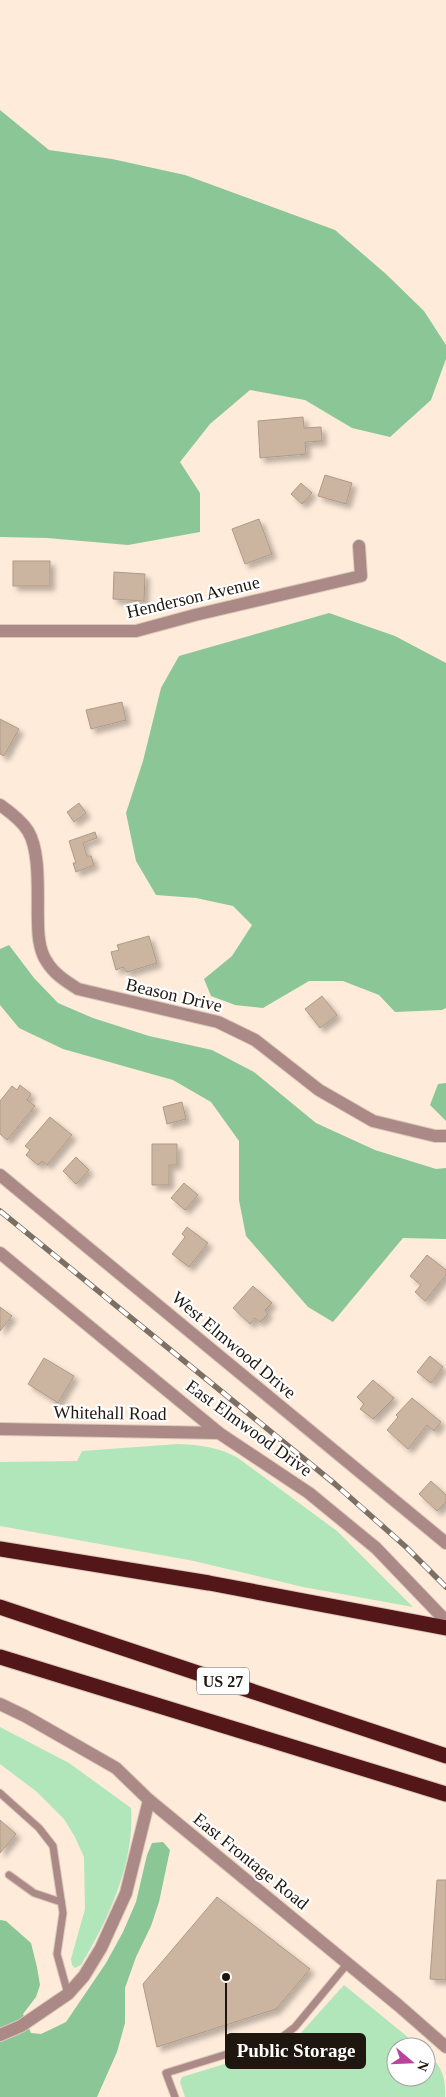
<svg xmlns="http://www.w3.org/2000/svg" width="446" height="2097" font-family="'Times New Roman',serif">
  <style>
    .green { fill: #b0e6ba }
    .forest { fill: #8bc697 }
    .building { fill: #ccb5a0; stroke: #af9a85; filter: url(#shadow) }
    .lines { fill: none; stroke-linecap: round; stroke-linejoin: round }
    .service-casing { stroke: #dac9ba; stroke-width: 9 }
    .minor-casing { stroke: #dac9ba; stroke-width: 14 }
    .motorway-casing { stroke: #dac9ba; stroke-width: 17 }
    .service { stroke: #aa8987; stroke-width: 7 }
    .minor { stroke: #aa8987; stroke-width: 12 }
    .motorway { stroke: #531719; stroke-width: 15 }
    .rail-casing { stroke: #7c6f64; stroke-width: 5.5 }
    .rail { stroke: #fff; stroke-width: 4; stroke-dasharray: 11; stroke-linecap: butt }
    .labels { text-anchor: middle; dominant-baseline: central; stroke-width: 4.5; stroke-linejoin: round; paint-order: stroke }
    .shield { fill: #fff; stroke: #625d57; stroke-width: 1 }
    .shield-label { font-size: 16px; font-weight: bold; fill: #1f170f }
    .street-label { font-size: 18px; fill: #1f170f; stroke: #fff }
    .leader { fill: none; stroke: #1f170f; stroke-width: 2 }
    .callout-dot { fill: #1f170f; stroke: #fff; stroke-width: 2 }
    .callout { fill: #1f170f; stroke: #1f170f; stroke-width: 2 }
    .callout-label { font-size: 19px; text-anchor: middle; font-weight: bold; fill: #fff }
  </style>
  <defs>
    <filter id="shadow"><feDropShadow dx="4.5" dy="4.5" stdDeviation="2.5" flood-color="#0004"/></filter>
  </defs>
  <rect width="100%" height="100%" fill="#feebda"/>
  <g class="green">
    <path d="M178,1444C201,1445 218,1447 238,1458L337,1531L413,1607L303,1587L194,1561L0,1526V1462L77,1461L82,1451Z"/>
    <path d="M0,1727L69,1763L131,1808C135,1863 108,1920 81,1965L75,1968L72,1965L71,1959L85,1909L84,1857L75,1837L64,1819L37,1792L0,1764Z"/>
    <path d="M344,1985L420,2047H396V2077H426V2052C441,2065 446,2076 445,2097H185L180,2082L182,2077L291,2044Z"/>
  </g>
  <g class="forest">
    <path d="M0,110L49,150L112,159L185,175L335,230L386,274L424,311L446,345V359L431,400L390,437L352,428L305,400L250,390L210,424L180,462L200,493V532L128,545L47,538L0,537Z"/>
    <path d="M329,613L395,636L446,663V1008L442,1010L395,1012L379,995L343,981H309L263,1008L235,1005L211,996L204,979L232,956L252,925L233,906L196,898L156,895L136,861L126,813L143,761L161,688L179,656Z"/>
    <path d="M9,945L34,978L58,1003L93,1018L149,1036L212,1050L254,1072L316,1123L375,1150L436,1169L446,1168V1239L403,1238L333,1322L308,1307L246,1236L239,1200V1141L211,1102L173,1080L63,1049L19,1028L0,1005V949Z"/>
    <path d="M446,1083V1121L430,1105L438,1084Z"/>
    <path d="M163,1842L170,1850L159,1902L151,1926L136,1957L125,1988V2023L117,2052L97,2097H0V1920L6,1921L31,1943L37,1967L40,1985L36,1997L23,2014L31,2033L41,2034L66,2022L106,1963L123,1932L136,1902L147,1855L152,1843Z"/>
  </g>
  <g class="building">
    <path d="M303,417L304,428L321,427L322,441L305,442L306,454L260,458L258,421Z"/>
    <path d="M325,475L352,483L346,504L318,496Z"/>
    <path d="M301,483L312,493L302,504L291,494Z"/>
    <path d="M259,519L272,554L245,564L232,529Z"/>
    <rect x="13" y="561" width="37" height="25"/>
    <path d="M114,572L145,574L144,601L113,599Z"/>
    <path d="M122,702L126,720L91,729L86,710Z"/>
    <path d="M0,719L19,729L4,756L0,754Z"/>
    <path d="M79,803L86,813L74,822L67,812Z"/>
    <path d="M95,832L97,838L83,843L87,856H91L94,865L76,872L73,863H76L69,841Z"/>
    <path d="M149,936L157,963L127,972L123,967L116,970L111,952L119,950L117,945Z"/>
    <path d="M322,996L337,1015L320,1028L305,1009Z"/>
    <path d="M20,1085L31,1094L27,1100L35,1106L7,1140L0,1134V1101L12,1086L17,1090Z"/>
    <path d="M182,1102L186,1119L167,1124L163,1107Z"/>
    <path d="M50,1117L72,1135L47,1165L42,1161L38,1165L26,1155L30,1150L25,1146Z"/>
    <path d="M152,1144H177V1165H169V1185H152Z"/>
    <path d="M76,1157L89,1170L76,1184L63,1171Z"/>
    <path d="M184,1183L198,1195L185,1210L171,1198Z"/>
    <path d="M187,1227L208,1243L189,1267L172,1254L185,1237L182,1234Z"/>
    <path d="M427,1255L446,1270V1275L425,1301L415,1292L421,1285L410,1276Z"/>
    <path d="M253,1286L272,1303L265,1310L268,1314L260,1322L255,1318L250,1324L233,1308Z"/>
    <path d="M0,1307L12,1316L0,1331Z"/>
    <path d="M430,1356L443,1367L431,1383L417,1372Z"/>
    <path d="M44,1358L74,1376L58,1403L28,1384Z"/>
    <path d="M373,1380L394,1398L373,1419L360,1409L364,1404L357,1397Z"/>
    <path d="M412,1398L441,1422L434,1431L427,1425L408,1449L387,1430L398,1417L396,1415Z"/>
    <path d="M431,1481L446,1495V1502L437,1511L419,1494Z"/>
    <path d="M0,1820L16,1834L0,1853Z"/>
    <path d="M437,1880H446V1980L430,1979Z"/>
    <path d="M217,1897L310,1969L276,2009L157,2047L143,1984Z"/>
  </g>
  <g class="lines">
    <defs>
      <g id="service">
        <path d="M0,1793L39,1828L53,1846L63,1913L57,1954L68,1994"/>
        <path d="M9,1875L34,1893L61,1902"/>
        <path d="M175,2097L166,2073L282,2037L295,2027L348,1963"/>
      </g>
      <g id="minor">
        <path d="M0,631H136L195,615L361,576L359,546"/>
        <path d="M0,805C10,812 21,820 28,831C41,852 37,897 38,922C38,935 39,951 47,962C54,974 67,982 78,989L218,1022L255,1040L319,1090L373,1121L435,1136H446"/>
        <path d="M0,1175L446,1543"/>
        <path d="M0,1253L219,1433L309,1493L376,1548L446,1621"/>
        <path d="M0,1429L219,1433"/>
        <path d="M0,1704L25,1716L116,1768L149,1800L398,2005L446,2047"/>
        <path d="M0,2035L21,2026L68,1994L84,1976L101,1948L126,1893L149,1800"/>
      </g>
      <g id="motorway">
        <path d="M0,1549L209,1583L446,1628"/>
        <path d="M0,1607L446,1756"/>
        <path d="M0,1657L446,1794"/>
      </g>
    </defs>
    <use href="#service" class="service-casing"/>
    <use href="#minor" class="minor-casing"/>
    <use href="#motorway" class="motorway-casing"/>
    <use href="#service" class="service"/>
    <use href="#minor" class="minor"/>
    <use href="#motorway" class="motorway"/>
    <defs>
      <path id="rail" d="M0,1211L335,1484L406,1547L446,1587"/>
    </defs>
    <use href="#rail" class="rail-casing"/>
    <use href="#rail" class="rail"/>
  </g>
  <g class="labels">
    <rect class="shield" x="197" y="1667.5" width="52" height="27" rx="4"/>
    <g class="shield-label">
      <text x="223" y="1681">US 27</text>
    </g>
    <g class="street-label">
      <text transform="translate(193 597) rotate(-13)">Henderson Avenue</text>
      <text transform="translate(174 995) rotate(13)">Beason Drive</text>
      <text transform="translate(234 1345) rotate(40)">West Elmwood Drive</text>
      <text transform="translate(110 1413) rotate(1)">Whitehall Road</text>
      <text transform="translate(249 1428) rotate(36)">East Elmwood Drive</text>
      <text transform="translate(251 1861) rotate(39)">East Frontage Road</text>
    </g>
  </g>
  <path class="leader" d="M226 1977L226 2051"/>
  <circle class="callout-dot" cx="226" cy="1977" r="5"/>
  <rect class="callout" x="226" y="2034" width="139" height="34" rx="5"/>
  <g class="callout-label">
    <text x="296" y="2057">Public Storage</text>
  </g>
  <g transform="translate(411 2062) rotate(109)"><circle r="24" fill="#ffffff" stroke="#a5a29f"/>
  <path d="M0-4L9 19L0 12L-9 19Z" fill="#ba449c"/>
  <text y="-8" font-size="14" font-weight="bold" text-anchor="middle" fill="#1f170f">N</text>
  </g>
</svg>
